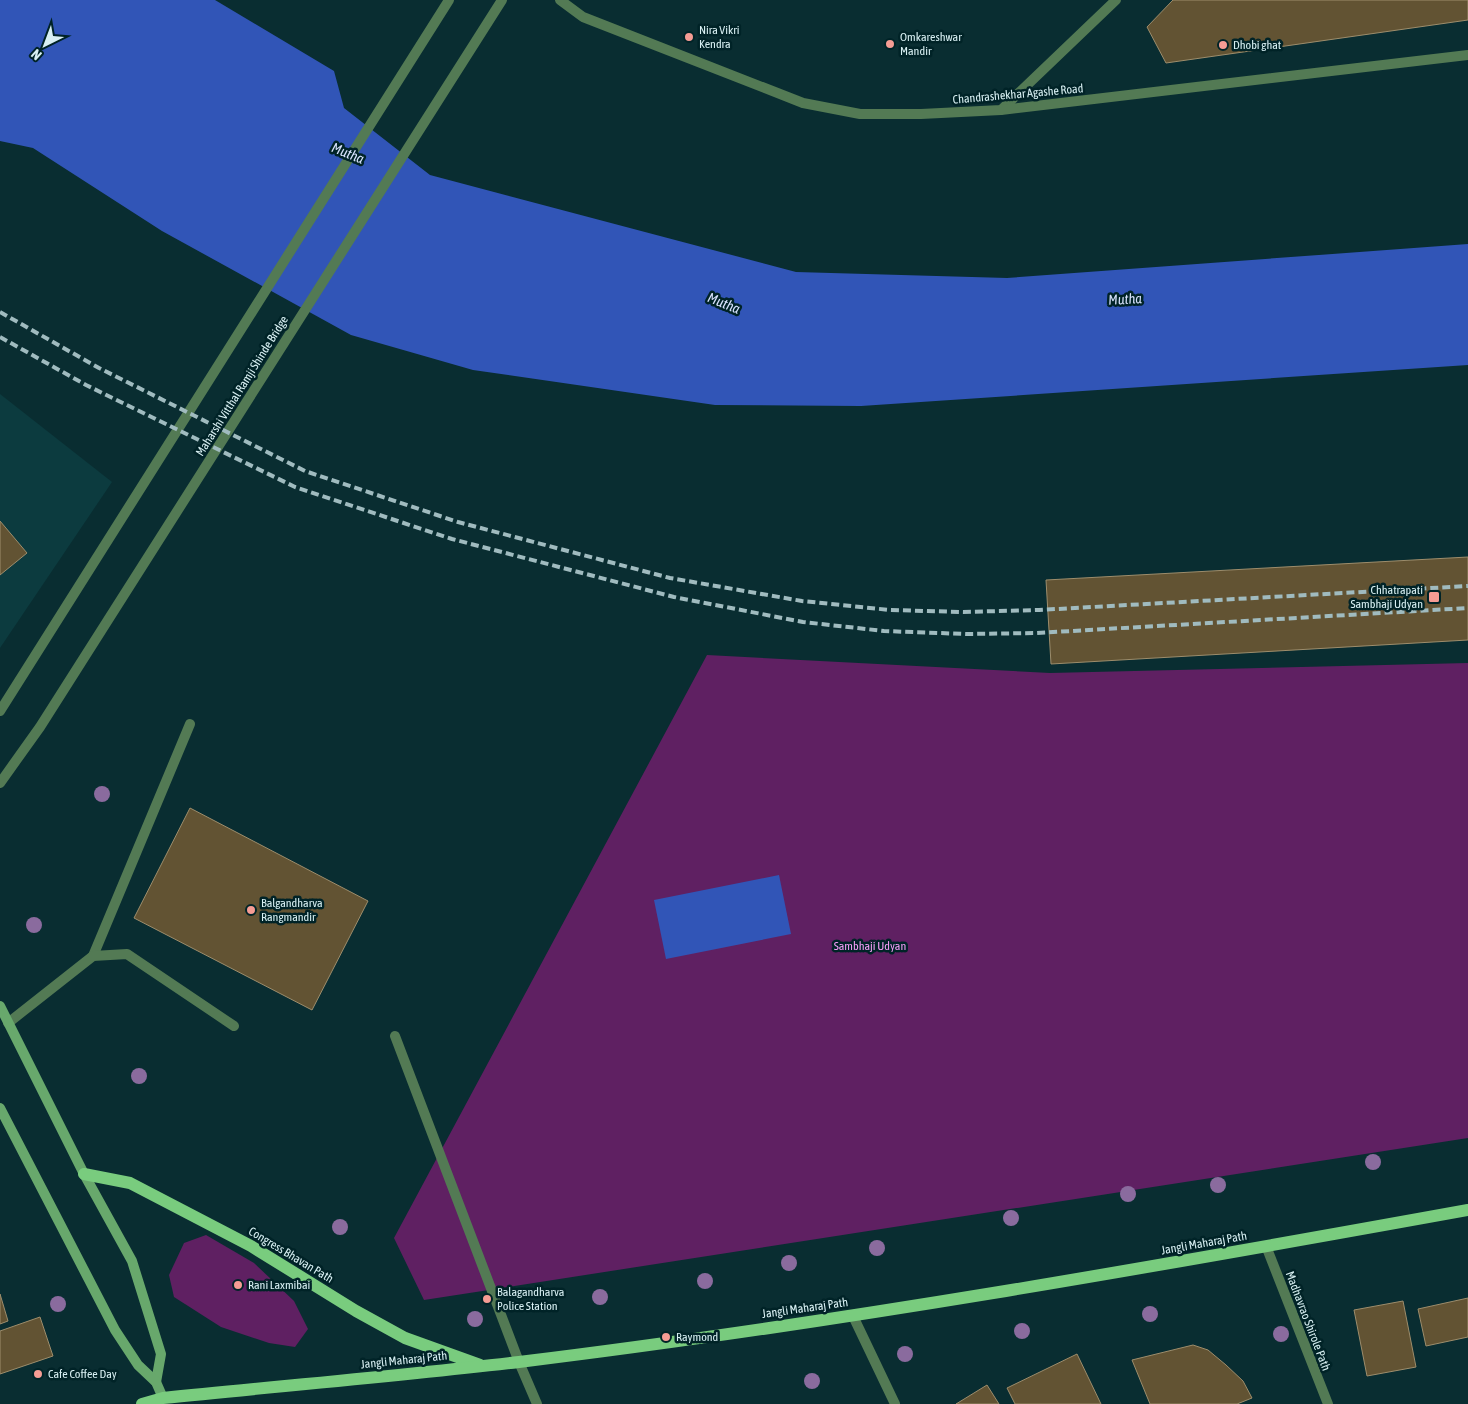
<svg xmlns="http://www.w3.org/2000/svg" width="1468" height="1404" font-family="'Asap Condensed',sans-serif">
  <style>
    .built { fill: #0c3b3f }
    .green { fill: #5f2062 }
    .water { fill: #3155b7 }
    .building { fill: #625333; stroke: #9d8d6c }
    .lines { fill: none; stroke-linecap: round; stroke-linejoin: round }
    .service { stroke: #537a54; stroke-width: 10 }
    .minor { stroke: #537a54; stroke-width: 10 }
    .tertiary { stroke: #537a54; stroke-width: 10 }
    .secondary { stroke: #68a86c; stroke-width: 10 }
    .primary { stroke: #79cc7e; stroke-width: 12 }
    .rail { stroke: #a0bbbf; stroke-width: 4; stroke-dasharray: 8 4; stroke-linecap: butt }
    .tree { fill: #8a6b9e }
    .poi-dot { fill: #f59c94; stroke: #002327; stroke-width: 2 }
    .labels { text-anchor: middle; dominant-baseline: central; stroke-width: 5; stroke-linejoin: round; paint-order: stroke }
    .poi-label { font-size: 12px; fill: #d8f0f3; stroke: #002327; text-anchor: start }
    .street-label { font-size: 12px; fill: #d8f0f3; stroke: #002327 }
    .park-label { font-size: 12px; fill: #f49df7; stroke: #002327 }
    .water-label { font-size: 14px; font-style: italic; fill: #d6e2fc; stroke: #002327 }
  </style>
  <rect width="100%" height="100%" fill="#092d31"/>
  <path class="built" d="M0,394L112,482L0,648Z"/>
  <g class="green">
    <path d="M707,655L1050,673L1468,663V1138L424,1300L394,1238Z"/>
    <path d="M206,1235L254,1263L294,1301L308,1329L295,1347L269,1343L221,1327L174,1297L169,1275L184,1243Z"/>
  </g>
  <g class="water">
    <path d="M0,0H215L334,71L344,108L430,175L796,272L1007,278L1468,244V365L861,406L715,405L473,370L351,335L162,231L33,148L0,141Z"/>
    <path d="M779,875L791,934L666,959L654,900Z"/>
  </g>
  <g class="building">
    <path d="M1173,0H1468V20L1166,63L1147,27Z"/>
    <path d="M0,521L27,553L0,575Z"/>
    <path d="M1468,557V640L1051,664L1046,580Z"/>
    <path d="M190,808L368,901L312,1010L134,918Z"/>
    <path d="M0,1294L8,1321L0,1324Z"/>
    <path d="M1468,1298V1337L1426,1346L1418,1309Z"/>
    <path d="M1403,1301L1416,1367L1367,1376L1354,1310Z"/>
    <path d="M40,1317L53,1356L0,1374V1331Z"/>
    <path d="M1193,1345L1208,1350L1226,1365L1243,1381L1252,1398L1237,1404H1150L1132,1360Z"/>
    <path d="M1077,1354L1101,1404H1015L1007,1388Z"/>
    <path d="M987,1385L999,1404H956Z"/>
  </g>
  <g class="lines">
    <g class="service">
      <path d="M93,956L190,724"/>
      <path d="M8,1023L93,956L127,954L234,1026"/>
      <path d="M395,1036L519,1362"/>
    </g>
    <g class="minor">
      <path d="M1001,110L1116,0"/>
      <path d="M853,1316L895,1404"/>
      <path d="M519,1362L537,1404"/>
    </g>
    <g class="tertiary">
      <path d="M560,0L583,17L803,103L860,114H921L1001,110L1468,55"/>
      <path d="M0,711L449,0"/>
      <path d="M0,783L40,727L502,0"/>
      <path d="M1266,1246L1328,1404"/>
    </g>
    <g class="secondary">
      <path d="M0,1006L84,1174L132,1261L161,1354L156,1382"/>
      <path d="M0,1108L115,1330L138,1365L156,1382L163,1398"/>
    </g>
    <g class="primary">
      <path d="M84,1174L130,1183L251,1246L356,1311L405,1338L480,1365"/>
      <path d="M142,1404L163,1398C281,1386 400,1376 519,1362C837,1323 1153,1267 1468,1210"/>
    </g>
    <g class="rail">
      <path d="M0,312L99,368L305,471L458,522L670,578L802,601L890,610L963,612L1039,610L1468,586"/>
      <path d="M0,337L86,385L295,487L452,539L674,597L803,622L884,631L966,634L1037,633L1468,608"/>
    </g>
  </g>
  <g class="tree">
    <circle cx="102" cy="794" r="8"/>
    <circle cx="34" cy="925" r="8"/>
    <circle cx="139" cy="1076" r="8"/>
    <circle cx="1373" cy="1162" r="8"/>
    <circle cx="1218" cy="1185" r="8"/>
    <circle cx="1128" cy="1194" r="8"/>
    <circle cx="1011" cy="1218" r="8"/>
    <circle cx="340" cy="1227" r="8"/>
    <circle cx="877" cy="1248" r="8"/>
    <circle cx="789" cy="1263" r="8"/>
    <circle cx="705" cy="1281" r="8"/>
    <circle cx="600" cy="1297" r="8"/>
    <circle cx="58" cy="1304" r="8"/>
    <circle cx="1150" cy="1314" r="8"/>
    <circle cx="475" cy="1319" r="8"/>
    <circle cx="1022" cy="1331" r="8"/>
    <circle cx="1281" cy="1334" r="8"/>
    <circle cx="905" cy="1354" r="8"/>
    <circle cx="812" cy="1381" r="8"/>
  </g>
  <g class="poi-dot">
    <circle cx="689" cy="37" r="5"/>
    <circle cx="890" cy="44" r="5"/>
    <circle cx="1223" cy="45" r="5"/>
    <rect x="1428" y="591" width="12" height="12" rx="2.5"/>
    <circle cx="251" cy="910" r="5"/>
    <circle cx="238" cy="1285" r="5"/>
    <circle cx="487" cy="1299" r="5"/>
    <circle cx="666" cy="1337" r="5"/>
    <circle cx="38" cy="1374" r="5"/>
  </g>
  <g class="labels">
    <g class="poi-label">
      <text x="699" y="30">Nira Vikri<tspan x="699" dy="14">Kendra</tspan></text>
      <text x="900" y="37">Omkareshwar<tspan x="900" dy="14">Mandir</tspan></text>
      <text x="1233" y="45">Dhobi ghat</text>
      <text x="1423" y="590" text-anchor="end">Chhatrapati<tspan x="1423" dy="14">Sambhaji Udyan</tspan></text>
      <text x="261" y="903">Balgandharva<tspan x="261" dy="14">Rangmandir</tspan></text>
      <text x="248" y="1285">Rani Laxmibai</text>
      <text x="497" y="1292">Balagandharva<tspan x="497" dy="14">Police Station</tspan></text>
      <text x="676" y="1337">Raymond</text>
      <text x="48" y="1374">Cafe Coffee Day</text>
    </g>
    <g class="street-label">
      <text transform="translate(1018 94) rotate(-5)">Chandrashekhar Agashe Road</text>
      <text transform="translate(242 386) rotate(-58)">Maharshi Vitthal Ramji Shinde Bridge</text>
      <text transform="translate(1204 1243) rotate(-10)">Jangli Maharaj Path</text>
      <text transform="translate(291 1255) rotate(31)">Congress Bhavan Path</text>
      <text transform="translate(805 1308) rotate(-8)">Jangli Maharaj Path</text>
      <text transform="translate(1308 1321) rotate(69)">Madhavrao Shirole Path</text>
      <text transform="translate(404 1360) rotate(-6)">Jangli Maharaj Path</text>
    </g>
    <g class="park-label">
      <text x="870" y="946">Sambhaji Udyan</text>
    </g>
    <g class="water-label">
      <text transform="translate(348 153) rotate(22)">Mutha</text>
      <text transform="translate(1125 299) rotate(-3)">Mutha</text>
      <text transform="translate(724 303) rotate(22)">Mutha</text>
    </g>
  </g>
  <g transform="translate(45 45) rotate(222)" stroke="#002327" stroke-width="4" paint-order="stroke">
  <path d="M0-4L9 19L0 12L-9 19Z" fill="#d8f0f3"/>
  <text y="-8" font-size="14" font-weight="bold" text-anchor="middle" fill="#d8f0f3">N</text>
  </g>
</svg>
